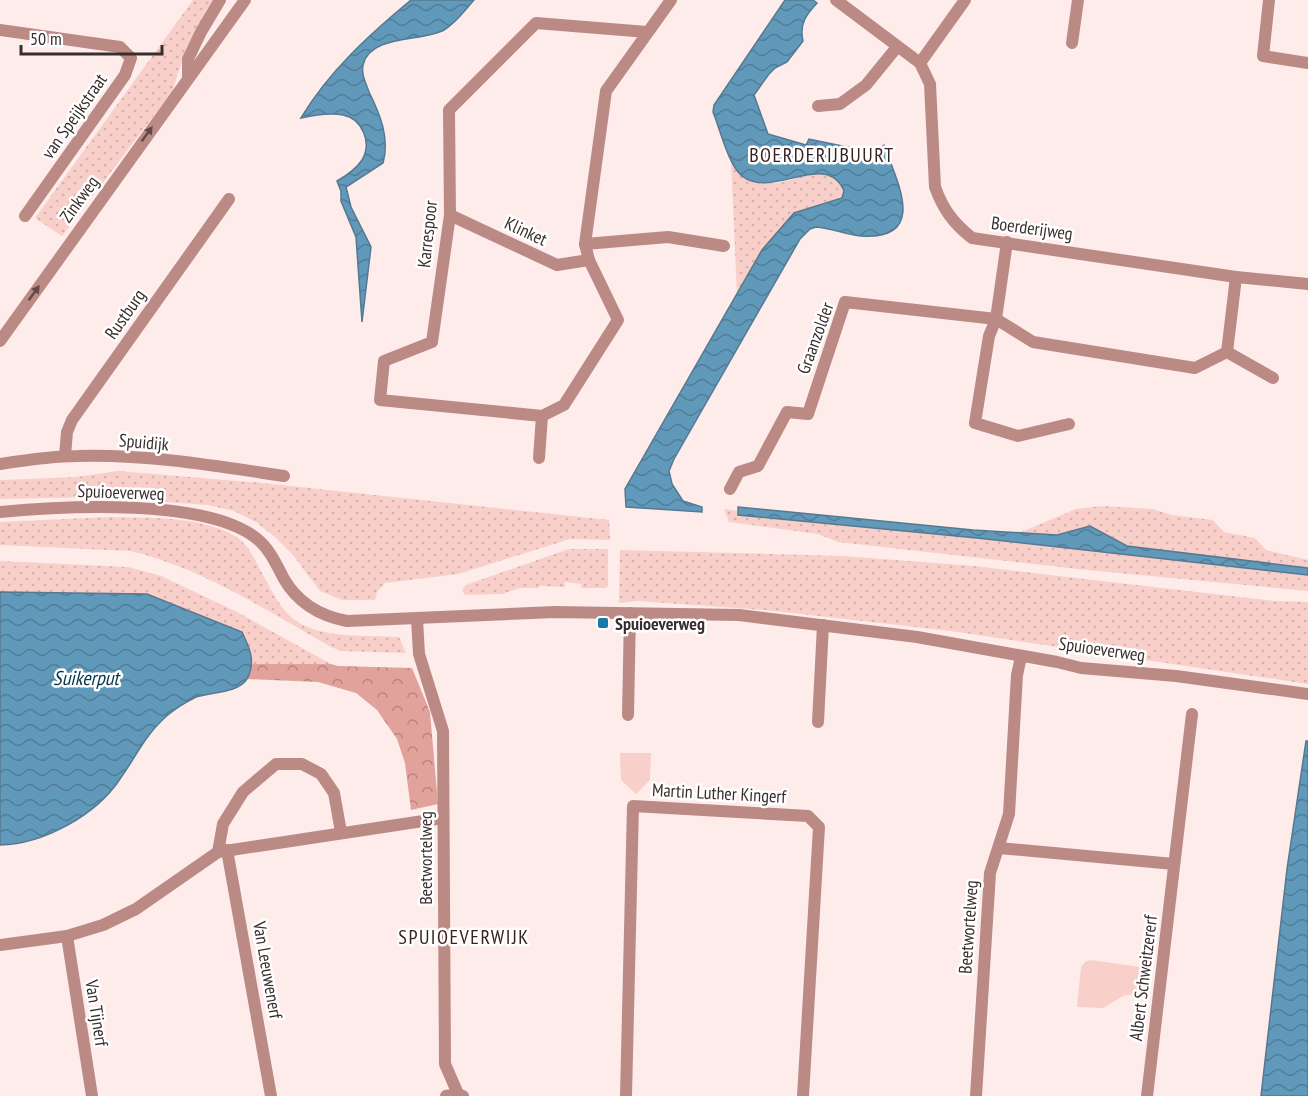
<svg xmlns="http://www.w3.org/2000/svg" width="1308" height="1096" font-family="'PT Sans Narrow',sans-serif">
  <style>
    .grass { fill: url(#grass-dots) }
    .forest { fill: url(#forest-crowns) }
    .park { fill: #f9cfca }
    .water { fill: url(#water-waves); stroke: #557990; stroke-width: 1.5 }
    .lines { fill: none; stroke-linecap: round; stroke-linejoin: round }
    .minor { stroke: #bc8a85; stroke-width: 12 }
    .tertiary { stroke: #bc8a85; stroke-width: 12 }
    .oneway { fill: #604a47 }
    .poi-dot { fill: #197aa6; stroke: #fff; stroke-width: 2 }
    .labels { text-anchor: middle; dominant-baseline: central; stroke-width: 5; stroke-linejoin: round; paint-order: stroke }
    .street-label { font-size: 18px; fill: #382e2d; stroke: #fff }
    .poi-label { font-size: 18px; font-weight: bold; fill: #382e2d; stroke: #fff; text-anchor: start }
    .neighbourhood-label { font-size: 20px; letter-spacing: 1.5px; fill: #372321; stroke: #fff }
    .water-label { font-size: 20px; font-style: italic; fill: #06384f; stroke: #fff }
  </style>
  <defs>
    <pattern id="grass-dots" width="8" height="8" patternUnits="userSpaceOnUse" patternTransform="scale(1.5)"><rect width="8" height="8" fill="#f9cfca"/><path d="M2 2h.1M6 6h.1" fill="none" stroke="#d6b2ae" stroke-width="1.8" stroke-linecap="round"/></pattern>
    <pattern id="forest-crowns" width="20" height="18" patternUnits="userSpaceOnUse" patternTransform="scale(1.5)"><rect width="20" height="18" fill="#e1a29b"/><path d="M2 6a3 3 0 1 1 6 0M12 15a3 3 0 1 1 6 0" fill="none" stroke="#b7847f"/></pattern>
    <pattern id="water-waves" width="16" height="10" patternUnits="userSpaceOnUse" patternTransform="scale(1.5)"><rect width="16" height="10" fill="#6199ba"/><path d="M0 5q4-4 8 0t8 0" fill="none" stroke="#517d98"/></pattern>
  </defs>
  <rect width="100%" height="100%" fill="#fdecea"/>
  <g class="grass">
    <path d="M193,0H215L187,46L172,92L62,236L35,218Z"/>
    <path d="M731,159L740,174C749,177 759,182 768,183C793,186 829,155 845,191L842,198L822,203L762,250L737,294Z"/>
    <path d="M118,471L263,483L609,520L610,540L570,539L458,574L385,583L377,592L375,600H342L320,591L293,555L275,537L256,522L234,511L208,505L94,497L0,499V480L77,477Z"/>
    <path d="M1102,506L1152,509L1172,515L1213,520L1224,532L1255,538L1266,550L1308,560V568L1127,546L1090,526L1057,535L1019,533L1076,509Z"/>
    <path d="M724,509L738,511V515L977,538L1308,575V591L1077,569L838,542L818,534L729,522Z"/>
    <path d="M110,517C146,518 198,516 231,534C248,542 253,557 262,573C271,589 280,610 296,621C322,639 368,635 399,637L406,653L341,651L331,647C270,612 198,566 130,551L0,545V522Z"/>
    <path d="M569,549H608V586L605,588H582L581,584L565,582V587L539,586V588H520L502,594L465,595L462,590L466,585Z"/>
    <path d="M620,550L843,556L974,566L1274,601L1308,602V684L951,631L765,610L637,601L619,603Z"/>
    <path d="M0,561L128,567L161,576L235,611L331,664H252V655L0,592Z"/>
  </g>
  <path class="forest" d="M252,664H331L338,666L412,668L430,712L438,804L411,810L405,763L397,739L377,710L356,693L318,682L247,679Z"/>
  <g class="park">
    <path d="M620,753H651L650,780L636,794L621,780Z"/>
    <path d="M1090,960L1141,967L1139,995H1125L1103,1008L1077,1007L1081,967L1085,962Z"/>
  </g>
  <g class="water">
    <path d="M411,0H474C465,10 456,23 444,30C423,42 370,34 363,65C361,75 366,83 369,92C380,114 390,138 383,163L346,187L351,207L371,247L362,322L356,237L341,201V191L337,181C346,176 356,169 362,160C372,143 363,119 343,115C329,112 314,115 301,118C329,71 369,35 411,0Z"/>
    <path d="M785,0H813L817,3C806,15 799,24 803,41L787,62L775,68L769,74L754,95L768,134L806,145L809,139L876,153L884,145C897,182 929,240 861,236C846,235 832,228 816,227L810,229L800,239L674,459L669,471L672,484L683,501L702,507V512L626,507L625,489L762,250L794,213L842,198L844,191C827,149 772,200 742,176C728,164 720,129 713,112L714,105Z"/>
    <path d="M738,507L973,530L1057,535L1090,526L1127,546L1308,568V575L977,538L738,515Z"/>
    <path d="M0,592L147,594L242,632C250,649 256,661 247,679C239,693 210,692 196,697C188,701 176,708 169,714C146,733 137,755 120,779C96,815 44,844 0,845Z"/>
    <path d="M1306,741H1308V1096H1261L1287,869Z"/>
  </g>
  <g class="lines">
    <g class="minor">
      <path d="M836,0L920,63L930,84L935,187C943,209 953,223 972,238L1236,277L1308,284"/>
      <path d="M1269,0L1263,56L1308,63"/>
      <path d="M0,30L120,47L131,58L125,75L25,216"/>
      <path d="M647,32L536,23L449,110L450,215L432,342L384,361L380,400L542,416L564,405L618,320L589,260L585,244L606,91L671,0"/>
      <path d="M1072,43L1078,0"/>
      <path d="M920,63L965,0"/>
      <path d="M188,78V59L201,32L220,0"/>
      <path d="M818,106L840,104L866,85L897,47"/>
      <path d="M450,215L557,265L589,260"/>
      <path d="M1007,242L996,319L989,336L975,423L1018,436L1069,424"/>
      <path d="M585,244L668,237L724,246"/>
      <path d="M0,341L245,0"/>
      <path d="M1227,352L1236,277"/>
      <path d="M65,456L67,432L72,420L229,199"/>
      <path d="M539,458L542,416"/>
      <path d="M0,464C26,460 52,456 78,456C147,454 217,466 284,476"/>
      <path d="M730,489L739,472L758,466L787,412L808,414L845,302L996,319L1033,342L1195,368L1227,352L1273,378"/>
      <path d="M417,619L419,654L443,731L445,1064L458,1094L463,1096"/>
      <path d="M628,715L630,613"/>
      <path d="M818,722L823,625"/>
      <path d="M999,848L1174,864"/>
      <path d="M227,850L271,1096"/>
      <path d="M218,852L223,824L243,792L276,764H302L321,774L334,793L341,832"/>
      <path d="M67,936L92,1096"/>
      <path d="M0,945L67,936L103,925L136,909L218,852L443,818"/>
      <path d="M446,1096L458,1094"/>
      <path d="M626,1096L633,806L808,816L819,827L803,1096"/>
      <path d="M976,1096L990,873L1009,814L1017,675L1021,657"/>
      <path d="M1147,1096L1192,714"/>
    </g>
    <path class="tertiary" d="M0,512C64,506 205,498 256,538C270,549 276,564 284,579C298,603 320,616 347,621L555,612L739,615L917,637L1057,662L1081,668L1176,676L1308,694"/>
  </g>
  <defs><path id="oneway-solid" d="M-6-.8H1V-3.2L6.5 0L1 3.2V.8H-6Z" transform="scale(1.5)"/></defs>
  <g class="oneway">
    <use href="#oneway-solid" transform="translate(147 134) rotate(-54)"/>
    <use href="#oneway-solid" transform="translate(34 293) rotate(-54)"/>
  </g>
  <rect class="poi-dot" x="597" y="617" width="12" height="12" rx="3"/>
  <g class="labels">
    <g class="street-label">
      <text transform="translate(74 116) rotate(-55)">van Speijkstraat</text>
      <text transform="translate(79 199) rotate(-54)">Zinkweg</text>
      <text transform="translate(1032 228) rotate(8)">Boerderijweg</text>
      <text transform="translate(526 231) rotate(25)">Klinket</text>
      <text transform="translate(427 234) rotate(-84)">Karrespoor</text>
      <text transform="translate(125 314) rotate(-55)">Rustburg</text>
      <text transform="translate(815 338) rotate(-70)">Graanzolder</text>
      <text transform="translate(144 442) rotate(5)">Spuidijk</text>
      <text transform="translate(121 492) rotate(2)">Spuioeverweg</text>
      <text transform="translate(1102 649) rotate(8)">Spuioeverweg</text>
      <text transform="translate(719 793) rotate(3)">Martin Luther Kingerf</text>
      <text transform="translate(425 858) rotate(-90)">Beetwortelweg</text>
      <text transform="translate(968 927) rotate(-86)">Beetwortelweg</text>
      <text transform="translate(268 970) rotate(80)">Van Leeuwenerf</text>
      <text transform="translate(1143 978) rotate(-83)">Albert Schweitzererf</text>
      <text transform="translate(97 1013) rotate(81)">Van Tijnerf</text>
    </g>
    <g class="poi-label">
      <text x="615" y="623">Spuioeverweg</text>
    </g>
    <g class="neighbourhood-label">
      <text x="822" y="155">BOERDERIJBUURT</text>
      <text x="464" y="937">SPUIOEVERWIJK</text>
    </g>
    <g class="water-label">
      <text x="86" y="678">Suikerput</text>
    </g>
  </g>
  <path d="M21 45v9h141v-9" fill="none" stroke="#382e2d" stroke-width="3"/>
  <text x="30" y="45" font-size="18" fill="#382e2d" stroke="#ffffff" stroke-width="4.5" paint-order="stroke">50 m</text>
</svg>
